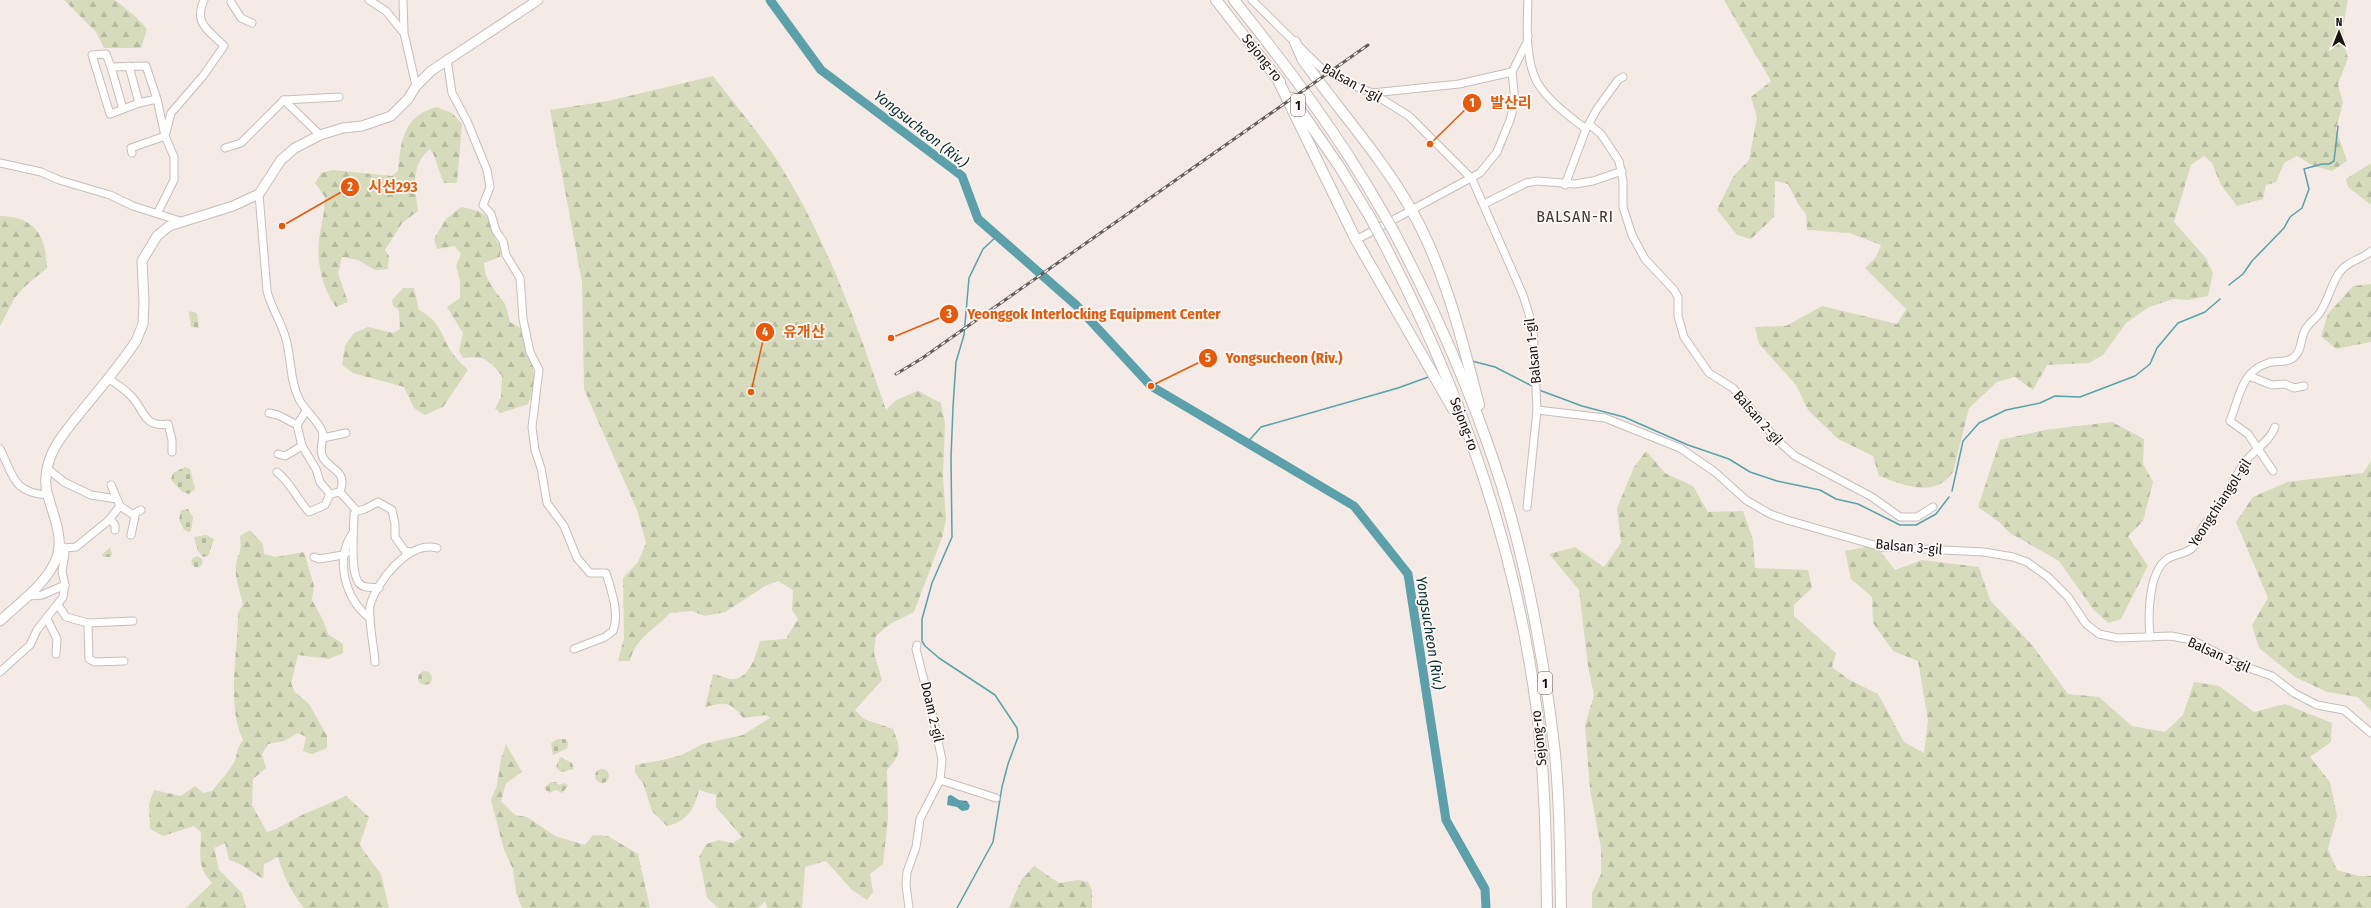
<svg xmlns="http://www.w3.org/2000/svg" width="2371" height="908" font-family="'Fira Sans Condensed','Noto Sans KR',sans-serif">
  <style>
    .forest { fill: url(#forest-firs) }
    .cemetery { fill: url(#cemetery-stones) }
    .water { fill: url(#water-ripples) }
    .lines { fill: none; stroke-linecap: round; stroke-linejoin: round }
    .stream { stroke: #5ca0a9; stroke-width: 1.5 }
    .river { stroke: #5ca0a9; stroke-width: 9 }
    .minor-casing { stroke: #c7bebb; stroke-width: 9 }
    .major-casing { stroke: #c7bebb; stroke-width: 11 }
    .highway-casing { stroke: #c7bebb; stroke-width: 12 }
    .minor { stroke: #fff; stroke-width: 7 }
    .major { stroke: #fff; stroke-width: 9 }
    .highway { stroke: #fff; stroke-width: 10 }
    .rail-casing { stroke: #635e5c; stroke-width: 3 }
    .rail { stroke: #fef9f6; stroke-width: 1.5; stroke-dasharray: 4.5; stroke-linecap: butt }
    .highway-bridge-casing { stroke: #c7bebb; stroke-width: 12; stroke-linecap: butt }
    .highway-bridge { stroke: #fff; stroke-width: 10 }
    .labels { text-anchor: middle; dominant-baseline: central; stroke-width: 3.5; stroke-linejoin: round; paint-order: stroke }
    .shield { fill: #fef9f6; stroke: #5c5957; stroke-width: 1 }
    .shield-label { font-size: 13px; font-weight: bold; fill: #171413 }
    .street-label { font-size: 14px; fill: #171413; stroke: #fef9f6 }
    .water-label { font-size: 15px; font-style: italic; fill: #0d3034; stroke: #fef9f6 }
    .quarter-label { font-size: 16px; letter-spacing: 1px; fill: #3f3835; stroke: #fef9f6 }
    .leader { fill: none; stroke: #e8590c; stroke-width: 1.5 }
    .callout-dot { fill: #e8590c; stroke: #fef9f6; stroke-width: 1.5 }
    .mark-label { font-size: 12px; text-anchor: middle; font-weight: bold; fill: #fff }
    .callout-label { font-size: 15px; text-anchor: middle; font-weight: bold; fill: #e8590c; stroke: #fef9f6; stroke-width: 3.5; stroke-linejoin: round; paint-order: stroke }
  </style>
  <defs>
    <pattern id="forest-firs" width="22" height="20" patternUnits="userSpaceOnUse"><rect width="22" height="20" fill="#d6dbbb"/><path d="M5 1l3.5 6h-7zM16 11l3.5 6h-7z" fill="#b7bba0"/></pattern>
    <pattern id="cemetery-stones" width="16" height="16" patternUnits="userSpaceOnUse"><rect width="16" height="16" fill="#d6dbbb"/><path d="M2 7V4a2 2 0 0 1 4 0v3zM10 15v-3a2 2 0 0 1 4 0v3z" fill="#b7bba0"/></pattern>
    <pattern id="water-ripples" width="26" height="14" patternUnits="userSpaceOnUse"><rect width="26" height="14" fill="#5ca0a9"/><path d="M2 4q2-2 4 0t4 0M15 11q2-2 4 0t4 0" fill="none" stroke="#4b8188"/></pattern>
  </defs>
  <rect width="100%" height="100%" fill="#f4ebe7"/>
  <g class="forest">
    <path d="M64,0H115L136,17L147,29L141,48H104L96,32Z"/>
    <path d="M1724,0H2348L2343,27L2344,45L2348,58L2338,84L2343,103L2336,129L2347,161L2332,171L2314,166L2297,156L2284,163L2276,182L2266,185L2263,199L2237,206L2221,185L2212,163L2204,156L2191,165L2174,222L2206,258L2213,273L2208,296L2188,300L2173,299L2149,307L2126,323L2103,355L2089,363L2047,365L2033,390L2015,377L1997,382L1969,408L1953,472C1934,499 1904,485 1879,476L1873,456L1838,439L1808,410L1796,385L1759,344L1755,327L1786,326L1822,306L1897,324L1906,309L1865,268L1876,257L1881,245L1849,233L1807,230L1806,214L1798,204L1788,184L1775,181L1774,217L1751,239L1737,235L1717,210L1733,177L1749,160L1757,117L1751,97L1771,81Z"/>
    <path d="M713,76C736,106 762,136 782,168C828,243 858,327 886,410L896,400L918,391L941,403L945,423L943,477L946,519L942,538L914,612L890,624L876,636L874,653L882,680L855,710L864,719L893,729C901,750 902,753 887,770L888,818L883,864L870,874L873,892L867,900L852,890L826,861L805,867L802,908H767L765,901L758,908H718L707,898L699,857L706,844L719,840L733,843L742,837L716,807V795L699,790C694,809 688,821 667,826L652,811L643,783L635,773V765L662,760L682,755L702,744L743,735L770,718L766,715L743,718C730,701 725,702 705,707L713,674C719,675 729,680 735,679C751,676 756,654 760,641L786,639L798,619L792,610L793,590L778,581L765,586L725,612L705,616L692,611L670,613C655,629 635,638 630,661H618L624,638L623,578L638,562L646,543L637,510L584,389L582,282L550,110L608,101Z"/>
    <path d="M437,107L452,113L462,124L457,183H444C439,173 436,156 430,149C410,165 415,189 418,211L402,223L385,250L389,256L388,269L375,270L358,260L342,257L338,273L348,302L336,307C323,290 316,262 319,240C321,225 325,212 325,197L315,183L321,173L333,170L392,176L398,171C401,140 403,116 437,107Z"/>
    <path d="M2371,163V205L2348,187L2346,179Z"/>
    <path d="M461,207C501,214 482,223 501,247L500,257L484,263C484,278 494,290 503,301C507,305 508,316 510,322L522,329L533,365L535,387L528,404L501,413L495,409L501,397L502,376C489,360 484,355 463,358L459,351L463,333L447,307L460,298V280L456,266L461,254L455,246L437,249L434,239L446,219Z"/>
    <path d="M0,216C35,217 46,235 47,268L23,288L14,299L0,326Z"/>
    <path d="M2371,284V342L2336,349L2321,336L2328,314L2353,286Z"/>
    <path d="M403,288H414L419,310C442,322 440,335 453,354C457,360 463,365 468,370L443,407L425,415L414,408L404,387L353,373L342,365L345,345L354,333L368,327L393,333L400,329L399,310L393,306L392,300Z"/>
    <path d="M2112,422L2144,439L2143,464L2153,482L2143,521L2128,536L2148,566L2121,619L2108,623L2093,609L2059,561L2010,533L1999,522L1978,507L2000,440L2045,430Z"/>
    <path d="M1646,451L1665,473L1693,486L1708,512L1743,511L1753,540L1755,568L1808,570L1812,588L1794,605V616L1836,653L1832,667L1848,679L1878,694L1904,742L1924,753L1928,720L1918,661L1893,651L1873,623L1872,597L1851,579L1845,551L1875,545L1895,570L1922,560L1979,567L1990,600L2032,645L2068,694L2099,697L2132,726L2165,732L2183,715L2194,682L2219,686L2254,712L2285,704L2332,723L2331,742L2310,757L2330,782L2337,816L2328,849L2337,870L2359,876H2371V908H1592V893L1601,874V848L1590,789L1585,725L1594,695L1588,666L1579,590L1549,554L1575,547L1604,567L1621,543L1617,508L1634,467Z"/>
    <path d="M2371,461V711L2358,697L2327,692L2295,677L2259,648L2252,625L2268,598L2236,522L2253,497L2287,482L2363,473Z"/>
    <path d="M250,530L263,544L264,554L276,557L304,552L314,586L312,600L323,620L328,634L343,644V653L329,659L298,655L291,683L295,692L309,704L327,736V748L312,754L303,751L306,737L298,733L284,741L268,744L262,754L266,768L253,779L252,805L267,832L276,829L304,814L346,796L369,817L360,844L363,850L381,874L389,908H304C291,892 284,877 278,857L264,864L263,879L240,864L229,860L225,843L214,848L219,870L242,893L246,908H186L212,883C196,866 201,854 201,832L194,826L163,836L150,829L149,804L154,790L181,796L195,786L203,793L212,791C219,782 230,771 235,760C238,752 237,747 243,740C226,704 238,652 238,613L243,604C240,593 234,575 236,564C239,550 242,554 240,536Z"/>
    <path d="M506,744L522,772L506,783L501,801L515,815L527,817L555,836L585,845L593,835L608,836L638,854L650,908H522L516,893L513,869L504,850L491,800L497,785L501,759Z"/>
    <path d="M1034,866L1059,883L1078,880L1088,882L1092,890V908H1009L1021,880Z"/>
  </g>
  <g class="cemetery">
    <path d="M189,311L197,313L199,328L191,327Z"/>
    <path d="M185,467L190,469L195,489L189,494L182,492L171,480L173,473Z"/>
    <path d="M188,509L193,517L191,531L189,532L184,530L179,520L181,510Z"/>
    <path d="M206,535L214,539L208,556L203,557L198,551L194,537Z"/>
    <path d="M110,547L112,555L110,557H103L102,555Z"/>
    <circle cx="197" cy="562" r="5.5"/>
    <circle cx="425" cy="678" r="7"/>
    <path d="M558,739H565L568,742L567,748L553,755L551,743Z"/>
    <path d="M560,757L572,763L574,769L561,772L556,767Z"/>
    <circle cx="602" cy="776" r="7"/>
    <path d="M551,782H556L559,785L565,783L568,786L562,793L556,790L549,793L544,788Z"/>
  </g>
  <path class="water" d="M951,795L959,800L967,801L970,806L968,810L962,811L957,807L947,805L948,796Z"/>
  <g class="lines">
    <g class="stream">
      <path d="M2229,285L2243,274L2252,261L2284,228L2290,217L2302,208L2309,189L2304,169L2322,164H2329L2334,161L2338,126"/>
      <path d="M1472,361L1495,367L1534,387"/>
      <path d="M1539,390L1582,406L1624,417L1688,445L1729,459L1750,472L1777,481L1820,490L1836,499L1858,504L1900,525H1916L1936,514L1949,497"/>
      <path d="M1246,444L1261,427L1398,388L1431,376"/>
      <path d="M1952,491L1963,441L1979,423L2006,410L2040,403L2055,396L2080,397L2135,376L2150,364L2157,348L2178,323L2205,312L2220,299"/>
      <path d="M957,908L993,842L1002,787L1008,764L1018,737L1017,728L995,695L939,658L925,646L922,641V619L932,583L952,537L951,458L953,407L956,362L964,335L969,278L983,249L998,235"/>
    </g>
    <path class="river" d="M770,0L821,70L962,176L978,219L1076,305L1151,386L1354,506L1408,574L1446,820L1485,889L1486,908"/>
    <defs>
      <g id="minor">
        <path d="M369,0L386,11L403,32"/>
        <path d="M403,0L404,33L416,86"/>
        <path d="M1252,0L1320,67L1350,84L1372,93L1409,116L1472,179L1523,295L1533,327L1537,410L1527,507"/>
        <path d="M1528,0C1527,24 1525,60 1537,82C1548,101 1569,116 1586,129"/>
        <path d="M231,2L241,18L252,23"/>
        <path d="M447,59L452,93L467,121L487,170L490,187L483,205L491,214L496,231L503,241L506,255L520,278L523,319L530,352L539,370L532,427L535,450L541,468L547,503L564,526L577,558L590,573H606C611,590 620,613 613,631L605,637L574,649"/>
        <path d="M129,66L139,103"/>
        <path d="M111,67L123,109"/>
        <path d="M1372,93L1459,84L1512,72L1527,42L1528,35"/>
        <path d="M284,100L339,97"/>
        <path d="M1589,124L1601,134L1619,161L1623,181V207L1632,235L1645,259L1674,290L1678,297V316L1684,337L1709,373L1733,388L1777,440L1795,456L1872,497L1900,517H1917L1933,507"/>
        <path d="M225,148L241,143L284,100L320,135"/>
        <path d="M132,153L131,148L165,136L157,99L146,66L111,67L106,54L92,55L110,114L139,103L157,99"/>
        <path d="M0,163L41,172L59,180L110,195L133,206L180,221"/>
        <path d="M1565,185L1586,129L1597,109L1618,80L1623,77"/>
        <path d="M259,194L267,291C271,307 280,320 285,336C292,357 289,379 299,399C304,410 317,419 322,431C325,439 319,447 322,455C326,470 349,468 340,492L357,511L365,509L378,502L392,510L395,524V537L405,551L410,552"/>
        <path d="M1484,204L1526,183L1537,181L1575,184L1593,181L1622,171"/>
        <path d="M158,212L174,180V157L165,136L171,113L203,76L224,46C209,30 193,24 204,0"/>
        <path d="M1356,240L1480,173L1497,152L1510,120L1515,102L1512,72"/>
        <path d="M2249,376L2272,385L2285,384L2294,388L2304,386"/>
        <path d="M108,378C116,384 125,389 131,396C145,410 143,428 168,424L172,440V452"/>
        <path d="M1537,410L1605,418L1680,448L1715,472L1746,500L1770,514L1787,520L1881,547L1984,552L2013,557L2027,562L2048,577L2068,597L2086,624L2099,634L2118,638L2171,636L2192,640L2243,666L2272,676L2294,693L2317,705L2344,710L2371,733"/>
        <path d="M269,413L278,415L297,425L302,446L316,469L320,482L330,494L340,492"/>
        <path d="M297,425L306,411"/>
        <path d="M323,438L346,433"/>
        <path d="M0,449C14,476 12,492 47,495"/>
        <path d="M278,454L285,456L302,446"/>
        <path d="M48,469L64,482L91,495L117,499L120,506L135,516L131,535"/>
        <path d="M2273,471L2248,434L2230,421C2239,399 2241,371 2268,363C2276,360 2287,364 2294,357C2302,351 2300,341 2304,332C2307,325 2314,320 2319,314C2328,301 2331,285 2339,273C2347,261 2361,260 2371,251"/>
        <path d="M277,472C291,483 297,499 309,512L325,505L330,494"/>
        <path d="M111,485L117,499"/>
        <path d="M357,511L354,514C354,528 348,581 363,586C368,588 374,587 379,588"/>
        <path d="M133,514L141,510"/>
        <path d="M110,519L115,525V530"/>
        <path d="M353,533C334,557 345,601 370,618"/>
        <path d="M64,548L76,547L108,521L120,506"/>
        <path d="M314,557L319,559L343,555L346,553"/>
        <path d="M28,596L42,595L65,585"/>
        <path d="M58,605L66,617L88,623L133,621"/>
        <path d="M47,619L57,639L56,654"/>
        <path d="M88,623L89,659L95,662L124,661"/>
        <path d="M2150,637C2148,616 2148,573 2167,559C2175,554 2188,554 2194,546C2198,541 2199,533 2203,527C2207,520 2214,515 2219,508C2229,492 2234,476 2246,461C2256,448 2270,441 2275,427"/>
        <path d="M375,662C374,648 368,618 370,606C376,582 409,540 437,548"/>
        <path d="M0,672L30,645L37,630L63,597L65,585L62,571L65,554L64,548L59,543"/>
        <path d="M940,780L996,798"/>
        <path d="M909,908L906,885L907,872L916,847L920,819L940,780L942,760L932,712L916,649L917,645"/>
      </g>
      <path id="major" d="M0,621C18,604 43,586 54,564C66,541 54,518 48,496C43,481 47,463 54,449C62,434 74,421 84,408C102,386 121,364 136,341L143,324L144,302L142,261L157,236L169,226L233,206L259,194L281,160L295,148L320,135L343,128L362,126L391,116L408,99L416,86L431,71L538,0"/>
      <g id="highway">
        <path d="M1216,0L1280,82"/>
        <path d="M1234,0C1288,68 1339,135 1382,211"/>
        <path d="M1295,42L1303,60C1338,109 1383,159 1412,211C1445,270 1462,339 1479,405"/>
        <path d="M1277,78L1356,240L1453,409"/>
        <path d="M1292,98L1339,166L1370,217"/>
        <path d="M1394,232C1433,306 1467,382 1494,462C1524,550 1543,653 1554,745C1560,799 1560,854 1561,908"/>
        <path d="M1381,238C1459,386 1516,546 1537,712C1545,777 1546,842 1547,908"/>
      </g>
    </defs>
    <use href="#minor" class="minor-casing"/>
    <use href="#major" class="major-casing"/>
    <use href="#highway" class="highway-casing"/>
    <use href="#minor" class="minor"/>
    <use href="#major" class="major"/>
    <use href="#highway" class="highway"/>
    <defs>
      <path id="rail" d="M896,374L921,359L1368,45"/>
    </defs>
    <use href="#rail" class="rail-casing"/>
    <use href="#rail" class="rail"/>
    <defs>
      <g id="highway-bridge">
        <path d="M1382,211L1394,232"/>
        <path d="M1370,217L1381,238"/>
      </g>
    </defs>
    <use href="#highway-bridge" class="highway-bridge-casing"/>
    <use href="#highway-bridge" class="highway-bridge"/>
  </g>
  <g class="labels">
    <g class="shield">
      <rect x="1291" y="94" width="14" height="22" rx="3"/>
      <rect x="1538" y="672" width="14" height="22" rx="3"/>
    </g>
    <g class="shield-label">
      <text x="1298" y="105">1</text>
      <text x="1545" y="683">1</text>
    </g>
    <g class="street-label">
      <text transform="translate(1262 58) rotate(52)">Sejong-ro</text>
      <text transform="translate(1352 83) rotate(29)">Balsan 1-gil</text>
      <text transform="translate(1533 351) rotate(-96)">Balsan 1-gil</text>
      <text transform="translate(1758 418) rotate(49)">Balsan 2-gil</text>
      <text transform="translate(1464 424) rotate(69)">Sejong-ro</text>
      <text transform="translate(2220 503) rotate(-57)">Yeongchiangol-gil</text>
      <text transform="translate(1909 547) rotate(5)">Balsan 3-gil</text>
      <text transform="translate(2219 655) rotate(24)">Balsan 3-gil</text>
      <text transform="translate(932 712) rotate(77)">Doam 2-gil</text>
      <text transform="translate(1539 738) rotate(-96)">Sejong-ro</text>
    </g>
    <g class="water-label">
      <text transform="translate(921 129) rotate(38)">Yongsucheon (Riv.)</text>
      <text transform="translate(1430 633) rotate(81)">Yongsucheon (Riv.)</text>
    </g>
    <g class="quarter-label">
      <text x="1575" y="216">BALSAN-RI</text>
    </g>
  </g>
  <path class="leader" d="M1430 144L1472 103M282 226L350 187M891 338L949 314M751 392L765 332M1151 386L1208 358"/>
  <g class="callout-dot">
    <circle cx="1430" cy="144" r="4"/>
    <circle cx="282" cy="226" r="4"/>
    <circle cx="891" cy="338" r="4"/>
    <circle cx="751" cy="392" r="4"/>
    <circle cx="1151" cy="386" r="4"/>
    <circle cx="1472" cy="103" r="10"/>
    <circle cx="350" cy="187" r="10"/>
    <circle cx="949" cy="314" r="10"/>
    <circle cx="765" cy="332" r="10"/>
    <circle cx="1208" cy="358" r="10"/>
  </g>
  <g class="mark-label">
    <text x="1472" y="107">1</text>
    <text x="350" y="191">2</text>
    <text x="949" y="318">3</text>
    <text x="765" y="336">4</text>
    <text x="1208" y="362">5</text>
  </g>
  <g class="callout-label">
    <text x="1511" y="108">발산리</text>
    <text x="393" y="192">시선293</text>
    <text x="1094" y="319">Yeonggok Interlocking Equipment Center</text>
    <text x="804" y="337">유개산</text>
    <text x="1284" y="363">Yongsucheon (Riv.)</text>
  </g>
  <g transform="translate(2339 32)" stroke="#fef9f6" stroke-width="3" paint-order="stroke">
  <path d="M0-3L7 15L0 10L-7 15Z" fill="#171413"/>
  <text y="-6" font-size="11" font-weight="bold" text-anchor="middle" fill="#171413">N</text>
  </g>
</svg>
